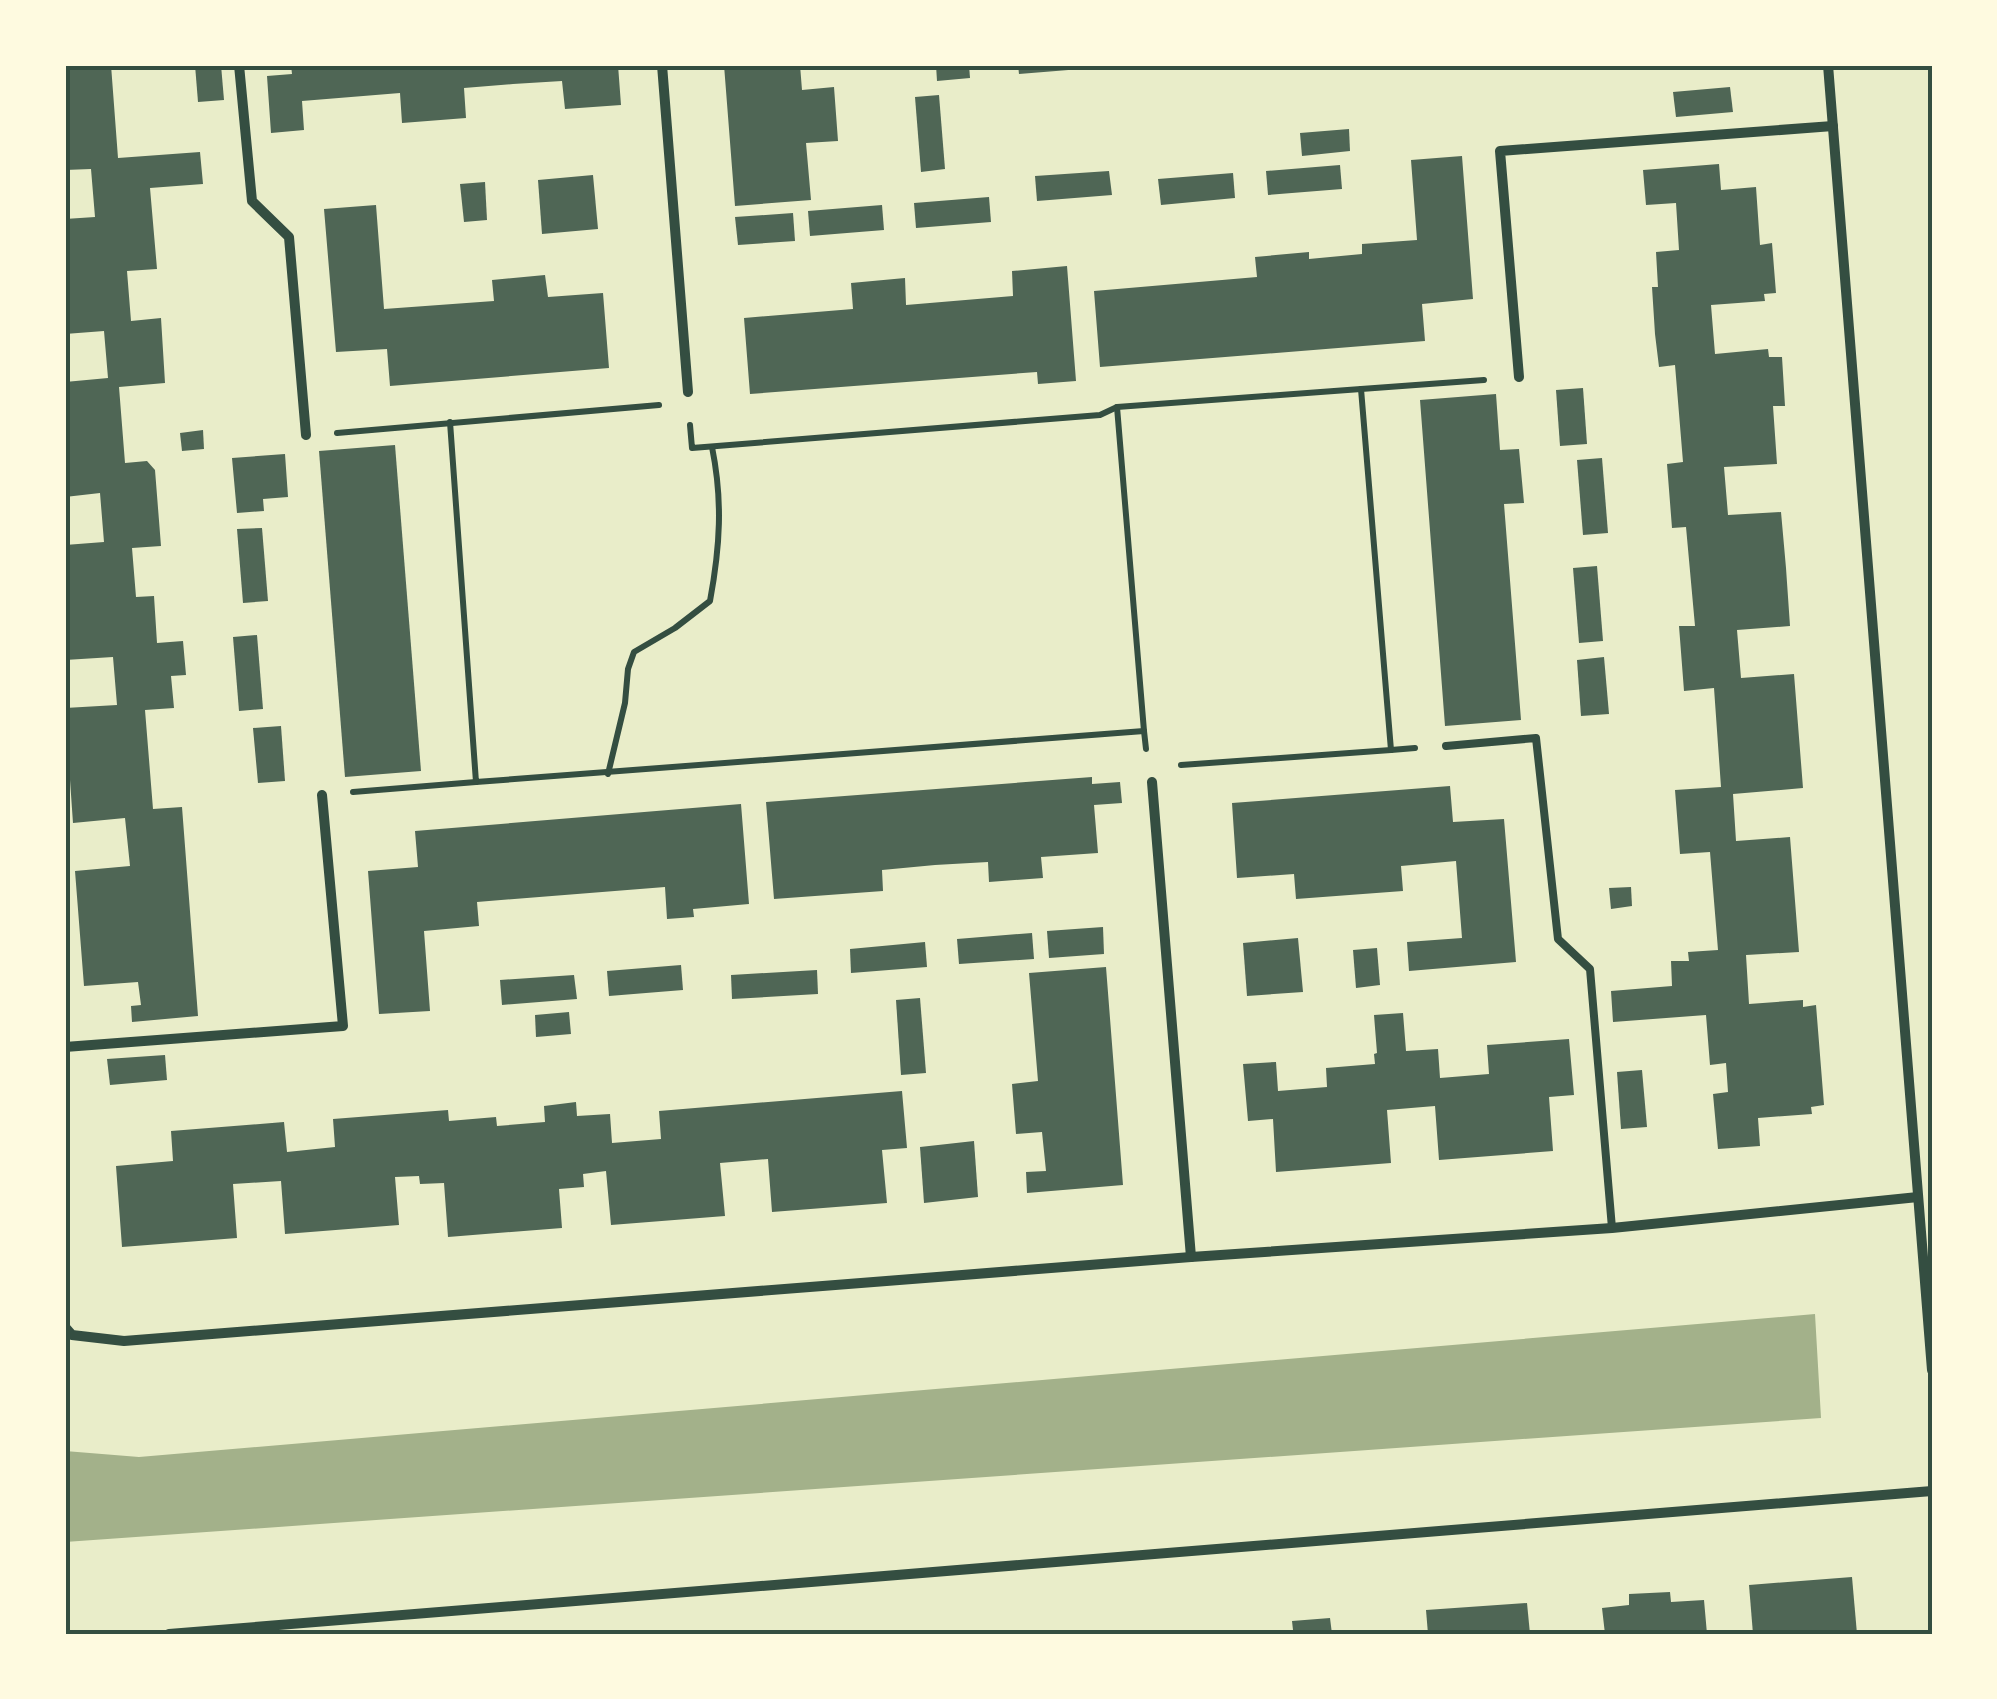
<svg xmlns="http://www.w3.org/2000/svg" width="1997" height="1699" font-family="'PT Serif',serif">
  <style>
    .water { fill: #a3b18a }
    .building { fill: #4f6655 }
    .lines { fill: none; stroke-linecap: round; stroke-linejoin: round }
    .path { stroke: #344e41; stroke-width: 6 }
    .service { stroke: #344e41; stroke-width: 8 }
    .minor { stroke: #344e41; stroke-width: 10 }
    .neatline { fill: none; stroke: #344e41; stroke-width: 4 }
  </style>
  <rect width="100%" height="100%" fill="#e9edc9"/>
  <path class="water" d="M1815,1314L1821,1418L65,1542V1451L139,1457Z"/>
  <g class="building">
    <path d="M65,65H111L118,158L200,152L203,184L150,188L157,269L127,271L131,321L161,318L165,383L119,387L125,463L147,461L155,470L161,546L132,548L136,597L154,596L157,643L183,641L186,675L171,676L174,708L145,710L153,809L182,807L198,1016L132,1022L131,1006L141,1005L138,982L84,986L75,871L130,866L125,818L73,823L65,708L117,705L113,657L65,660V545L104,542L100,493L65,497V382L108,378L104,331L65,334V219L95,217L91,169L65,170Z"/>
    <path d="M195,65H221L224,100L198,102Z"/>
    <path d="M291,65H618L621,105L565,109L562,81L513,84L464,88L466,118L402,123L400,93L302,101L304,130L271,133L267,76L292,74Z"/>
    <path d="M724,65H800L802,90L834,87L838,141L806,143L811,200L735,206Z"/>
    <path d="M936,65H969L970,78L937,81Z"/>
    <path d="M1018,65H1093V68L1019,74Z"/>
    <path d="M1730,87L1733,112L1676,117L1673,92Z"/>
    <path d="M939,95L945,169L921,172L915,97Z"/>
    <path d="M1349,129L1350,151L1302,156L1300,133Z"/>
    <path d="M1462,156L1473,299L1422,304L1425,341L1100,367L1094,291L1257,277L1255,257L1309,252V259L1362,254V244L1417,240L1411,160Z"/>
    <path d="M1719,164L1721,190L1756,187L1760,245L1772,243L1776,293L1764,294L1765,301L1711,305L1715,354L1768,349L1769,357H1782L1785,406H1773L1777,464L1724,467L1728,515L1781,512L1786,568L1790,626L1737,630L1741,678L1794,674L1803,788L1733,794L1736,841L1790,837L1799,952L1746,955L1749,1004L1803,1000V1007L1816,1005L1824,1105L1811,1107L1812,1114L1758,1118L1760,1146L1718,1149L1713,1094L1728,1092L1726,1063L1710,1065L1706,1015L1613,1022L1611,991L1672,986L1671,961H1689L1688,952L1718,950L1710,852L1680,854L1675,790L1721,787L1714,688L1684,691L1679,626H1695L1686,527L1672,528L1667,464L1683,462L1675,365L1659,367L1655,334L1652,287H1658L1656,252L1679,250L1676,203L1646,205L1643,170Z"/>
    <path d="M1340,165L1342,189L1268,195L1266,171Z"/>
    <path d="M1109,171L1112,195L1037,201L1035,176Z"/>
    <path d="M1233,173L1235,198L1161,205L1158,179Z"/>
    <path d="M593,175L598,229L542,234L538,180Z"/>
    <path d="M485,182L487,220L464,222L460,184Z"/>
    <path d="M989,197L991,222L916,228L914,203Z"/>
    <path d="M376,205L384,309L494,301L492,280L545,275L548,297L603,293L609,368L390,386L387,349L336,352L324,209Z"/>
    <path d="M882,205L884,230L810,236L808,211Z"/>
    <path d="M793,213L795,241L738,245L735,217Z"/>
    <path d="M1067,266L1076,381L1038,384L1037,372L750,394L744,318L853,309L851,283L905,278L906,305L1013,296L1012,271Z"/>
    <path d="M1583,388L1587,444L1560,446L1556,390Z"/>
    <path d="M1496,394L1500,450L1519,449L1524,503L1504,504L1521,720L1445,726L1420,400Z"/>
    <path d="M203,430L204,449L182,451L180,433Z"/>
    <path d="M395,445L421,771L345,777L319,451Z"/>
    <path d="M285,454L288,497L263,499L264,511L237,513L232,458Z"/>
    <path d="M1602,458L1608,533L1583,535L1577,460Z"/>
    <path d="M262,528L268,601L243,603L237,529Z"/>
    <path d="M1597,566L1603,641L1579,643L1573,568Z"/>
    <path d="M257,635L263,709L239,711L233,637Z"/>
    <path d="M1604,657L1609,714L1581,716L1577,660Z"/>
    <path d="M281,726L285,781L258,783L253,728Z"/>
    <path d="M1092,777V784L1120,782L1122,803L1094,805L1098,853L1041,857L1043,878L989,882L988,862L935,865L882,870L883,891L774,899L766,802Z"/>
    <path d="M1450,786L1453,822L1504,819L1516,962L1409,971L1407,942L1462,938L1456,861L1401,866L1403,891L1296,899L1294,874L1237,878L1232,803Z"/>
    <path d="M741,804L749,904L693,909L694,917L667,919L665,887L477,902L479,926L424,931L430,1011L379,1014L368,871L418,867L415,831Z"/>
    <path d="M1631,887L1632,906L1611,909L1609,888Z"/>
    <path d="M1103,927L1104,954L1049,958L1047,931Z"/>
    <path d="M1032,933L1034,959L959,964L957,939Z"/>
    <path d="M1298,938L1303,992L1247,996L1243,943Z"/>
    <path d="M925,942L927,967L851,973L850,949Z"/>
    <path d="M1377,948L1380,985L1356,988L1353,950Z"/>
    <path d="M681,965L683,990L609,996L607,971Z"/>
    <path d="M1106,967L1123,1185L1027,1193L1026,1172L1046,1171L1042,1132L1016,1134L1012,1084L1038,1081L1029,973Z"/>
    <path d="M817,970L818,994L732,999L731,975Z"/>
    <path d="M574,975L577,999L502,1005L500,980Z"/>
    <path d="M920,998L926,1073L901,1075L896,1000Z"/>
    <path d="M569,1012L571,1034L536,1037L535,1015Z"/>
    <path d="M1403,1013L1406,1051L1438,1049L1440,1078L1489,1074L1487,1045L1569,1039L1574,1095L1549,1097L1553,1151L1439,1160L1435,1106L1387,1110L1391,1163L1276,1172L1273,1119L1248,1121L1243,1064L1276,1062L1278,1091L1327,1087L1326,1068L1375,1064L1374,1054L1377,1053L1374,1015Z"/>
    <path d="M165,1055L167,1080L110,1085L107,1059Z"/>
    <path d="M1642,1070L1647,1127L1621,1129L1617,1072Z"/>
    <path d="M902,1091L907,1148L882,1150L887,1203L772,1212L768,1159L720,1163L725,1216L611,1225L606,1171L583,1174L584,1187L559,1189L562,1228L448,1237L444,1183L420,1184L419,1176L395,1177L399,1225L285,1234L281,1181L233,1184L237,1238L122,1247L116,1166L173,1161L171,1131L284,1122L287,1152L335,1147L333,1119L448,1110L449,1121L496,1117L497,1126L545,1122L544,1106L576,1102L577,1116L610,1114L612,1143L661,1139L659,1111Z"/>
    <path d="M974,1141L978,1197L924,1203L920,1147Z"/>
    <path d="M1852,1577L1857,1634H1753L1749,1585Z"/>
    <path d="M1670,1592L1671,1602L1704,1600L1707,1634H1605L1602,1608L1629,1605V1594Z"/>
    <path d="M1527,1603L1530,1634H1428L1426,1610Z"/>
    <path d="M1330,1618L1332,1634H1272V1631L1293,1630L1292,1621Z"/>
  </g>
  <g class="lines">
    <g class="path">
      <path d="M1361,389L1484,380"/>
      <path d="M1117,407L1144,731"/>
      <path d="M450,422L476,782L1144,731L1146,749"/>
      <path d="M690,425L692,448L1100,415L1117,407L1361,389L1391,750L1181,765"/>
      <path d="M337,433L659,405"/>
      <path d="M1391,750L1415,748"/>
      <path d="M608,774L625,703L628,669L634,652L675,628L710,601C720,547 723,501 712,447"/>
      <path d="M353,792L476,782"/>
    </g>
    <path class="service" d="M1446,746L1536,738L1558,939L1590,969L1612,1228"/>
    <g class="minor">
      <path d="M239,65L252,201L289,237L306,435"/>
      <path d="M662,65L688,392"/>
      <path d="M1828,65L1932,1370"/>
      <path d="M1519,377L1500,151L1833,126"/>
      <path d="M1152,782L1191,1257"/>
      <path d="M65,1047L343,1026L322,795"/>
      <path d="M65,1327L72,1335L124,1341L1191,1257L1612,1228L1918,1197"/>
      <path d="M169,1634L1932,1491"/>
    </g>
  </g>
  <rect width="1997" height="1699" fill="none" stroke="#fefae0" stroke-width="135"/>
  <rect x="68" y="68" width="1862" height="1564" class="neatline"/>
</svg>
